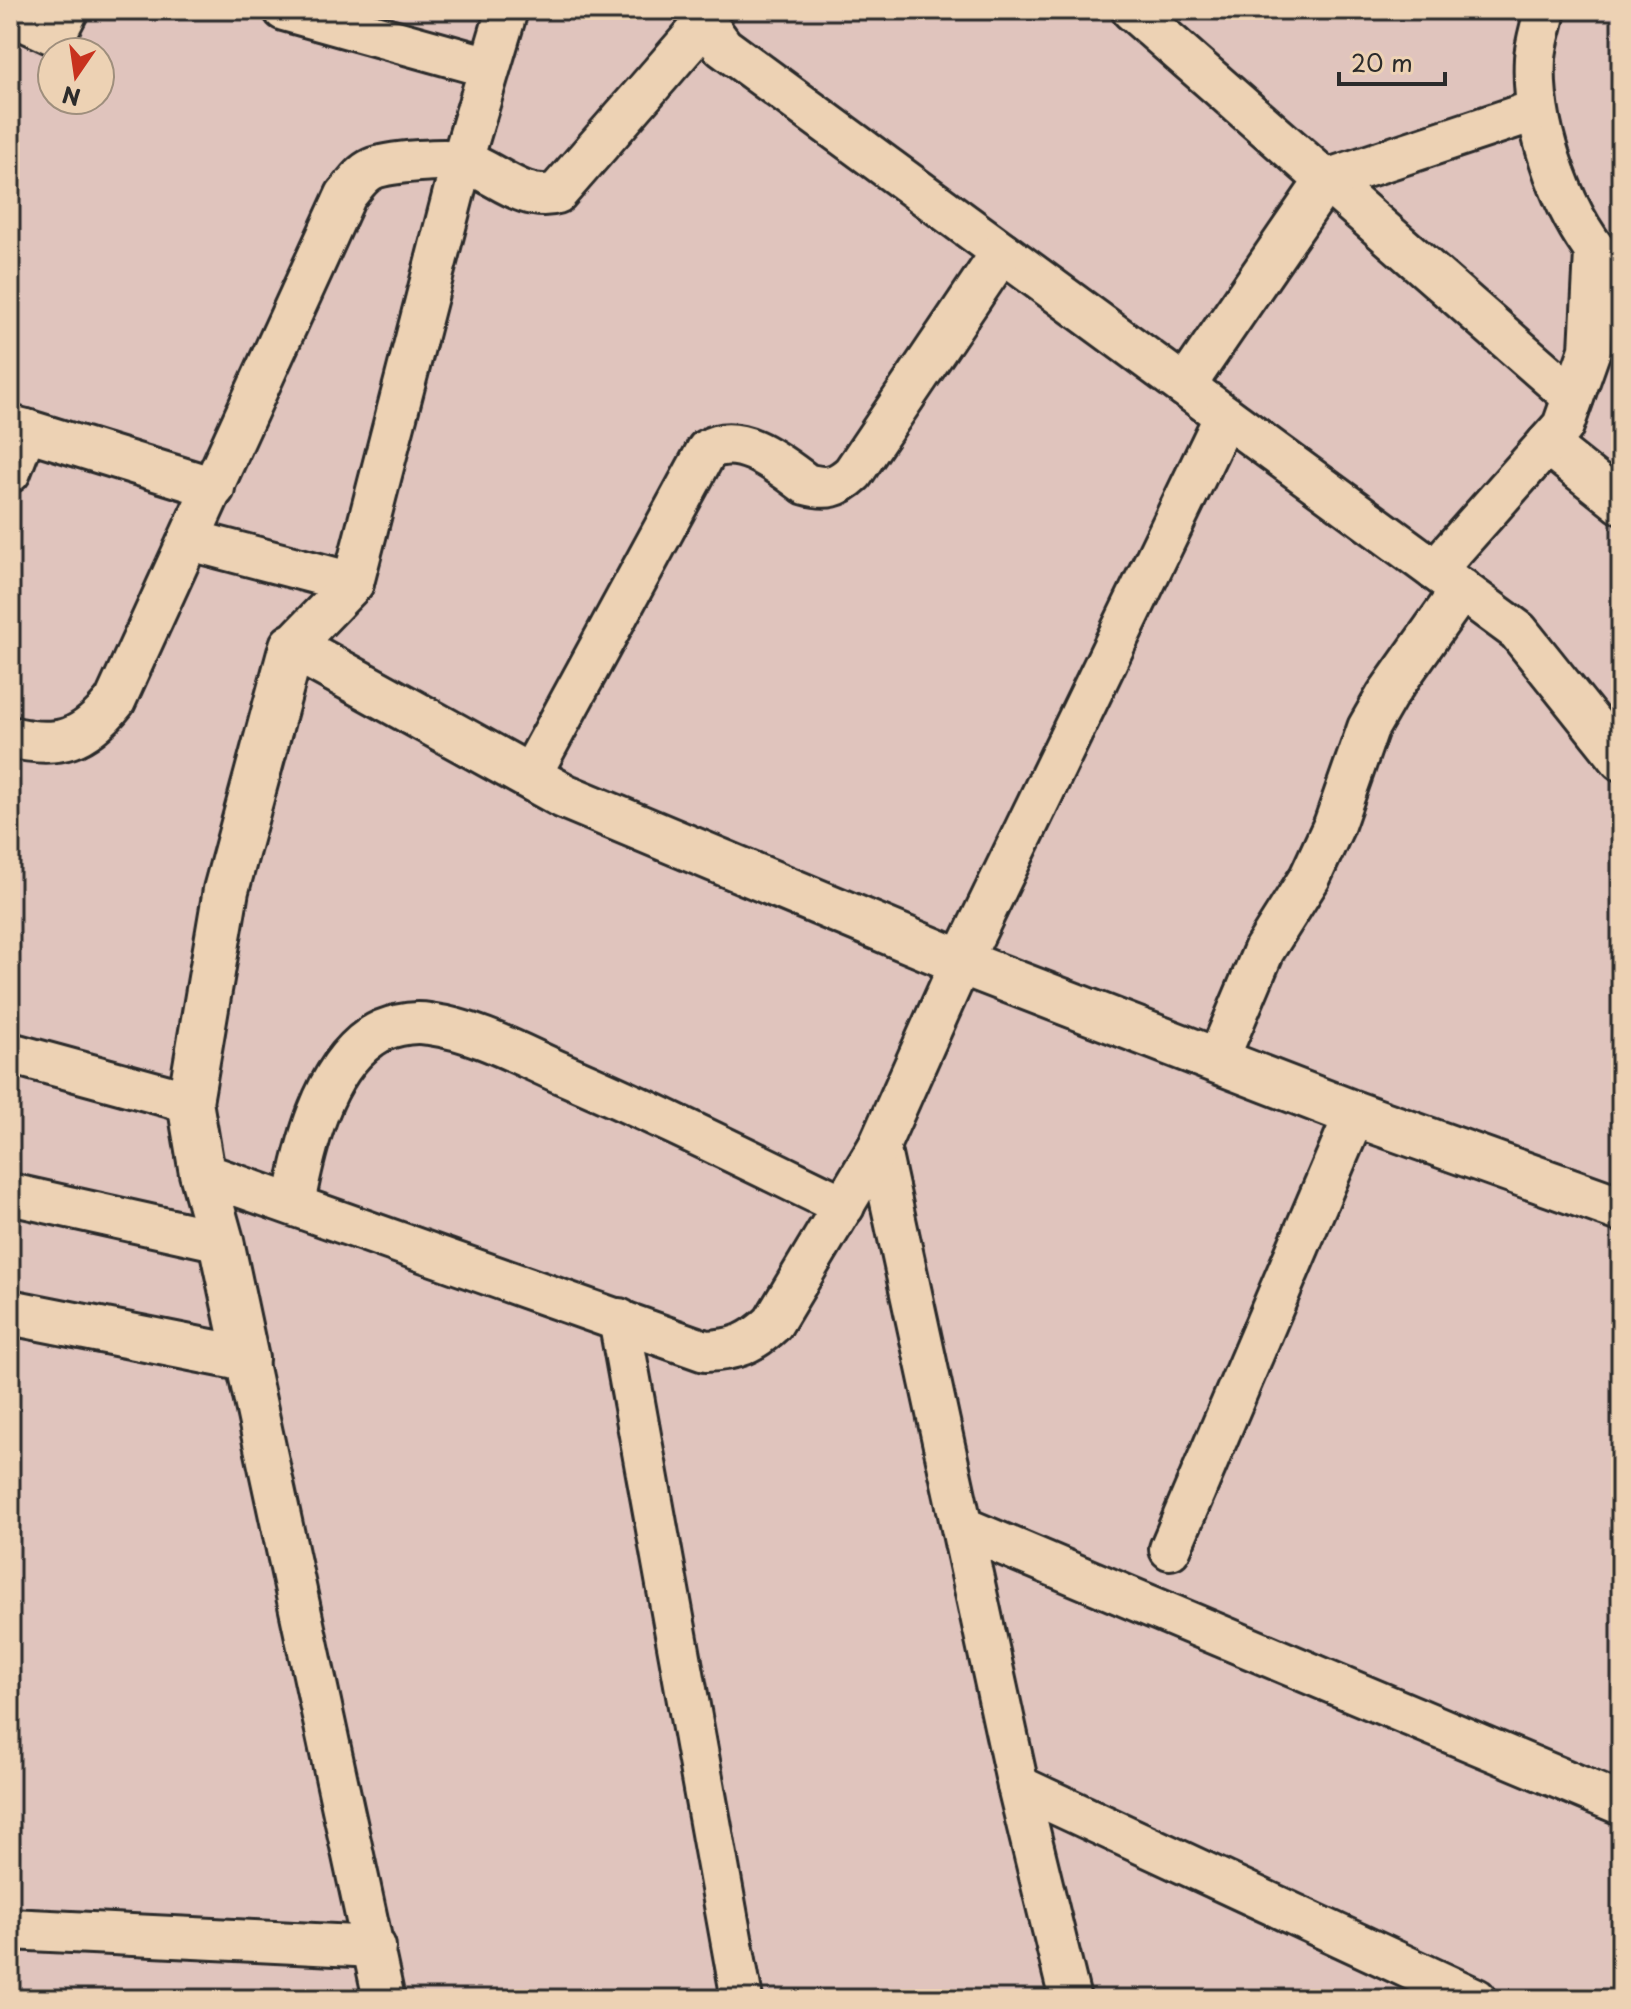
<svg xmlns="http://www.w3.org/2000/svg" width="1631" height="2009" font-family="'Playpen Sans',sans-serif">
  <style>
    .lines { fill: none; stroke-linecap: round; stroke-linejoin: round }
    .street-casing { stroke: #2b2b2b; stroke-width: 46 }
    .secondary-casing { stroke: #2b2b2b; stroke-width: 50 }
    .street { stroke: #edd2b4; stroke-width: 40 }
    .secondary { stroke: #edd2b4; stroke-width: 44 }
  </style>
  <rect width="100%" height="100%" fill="#e0c4bd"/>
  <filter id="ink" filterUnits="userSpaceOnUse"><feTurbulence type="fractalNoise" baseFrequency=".0125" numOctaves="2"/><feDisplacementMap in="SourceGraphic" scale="16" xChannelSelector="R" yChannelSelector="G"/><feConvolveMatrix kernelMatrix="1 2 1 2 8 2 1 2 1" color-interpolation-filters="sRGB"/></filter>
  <g filter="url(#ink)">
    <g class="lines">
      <defs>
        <g id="street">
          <path d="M284,10L489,67"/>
          <path d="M696,10L723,47L1518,631L1621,760"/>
          <path d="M1132,10L1573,397"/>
          <path d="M1545,10C1542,26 1536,42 1535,58C1531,129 1565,224 1615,273"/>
          <path d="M10,14L55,35L68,10"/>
          <path d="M1185,386L1326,180L1537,110"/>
          <path d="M10,426L26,430L10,472"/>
          <path d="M26,430L214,488"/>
          <path d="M1547,444L1621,503"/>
          <path d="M190,540L353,583"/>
          <path d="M1435,570L1563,426L1590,350L1595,253"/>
          <path d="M292,646L353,583L462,161L507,10"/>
          <path d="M10,737C59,749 84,740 115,701L346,195C354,186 361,174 372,169C387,162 451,157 465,162C496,173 524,203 557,193L705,23"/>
          <path d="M531,774L707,450C740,431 779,464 806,484C827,490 838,487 853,473L1002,252"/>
          <path d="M10,1053L190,1102"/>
          <path d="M1218,1059L1264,950L1310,877L1334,825L1368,728L1387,695L1462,589"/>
          <path d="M879,1146L1018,1786L1070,1999"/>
          <path d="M202,1173L705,1351C735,1350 751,1344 773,1323L879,1146L961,962L1225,416"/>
          <path d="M10,1194L221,1241"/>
          <path d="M294,1204C304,1150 322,1071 371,1037C386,1026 411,1021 429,1024C475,1030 517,1053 559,1072C655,1113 749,1160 844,1206"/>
          <path d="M619,1319L742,1999"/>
          <path d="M246,1359L384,1999"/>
          <path d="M964,1528L1621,1804"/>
          <path d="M1170,1549L1355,1114"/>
          <path d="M1018,1786L1476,1999"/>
          <path d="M10,1929L375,1947"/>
        </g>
        <path id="secondary" d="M10,1312L246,1359L221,1241L202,1173L190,1102L226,890L292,646L564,796L961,962L1355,1114L1621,1209"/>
      </defs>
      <use href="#street" class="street-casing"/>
      <use href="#secondary" class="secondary-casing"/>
      <use href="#street" class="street"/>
      <use href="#secondary" class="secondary"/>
    </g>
  </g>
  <rect width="1631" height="2009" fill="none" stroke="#edd2b4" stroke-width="40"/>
  <rect x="20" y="20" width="1591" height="1969" fill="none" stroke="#2b2b2b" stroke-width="3" filter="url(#ink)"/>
  <g transform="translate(76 76) rotate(193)"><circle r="38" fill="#edd2b4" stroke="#9f8f7d" stroke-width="2"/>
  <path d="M0-6L14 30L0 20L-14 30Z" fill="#c8321e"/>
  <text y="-12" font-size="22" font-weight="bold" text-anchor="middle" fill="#2b2b2b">N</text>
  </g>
  <path d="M1339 72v12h106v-12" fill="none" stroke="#2b2b2b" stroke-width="4"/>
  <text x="1351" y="72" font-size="24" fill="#2b2b2b" stroke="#edd2b4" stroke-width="6" paint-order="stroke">20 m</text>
</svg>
